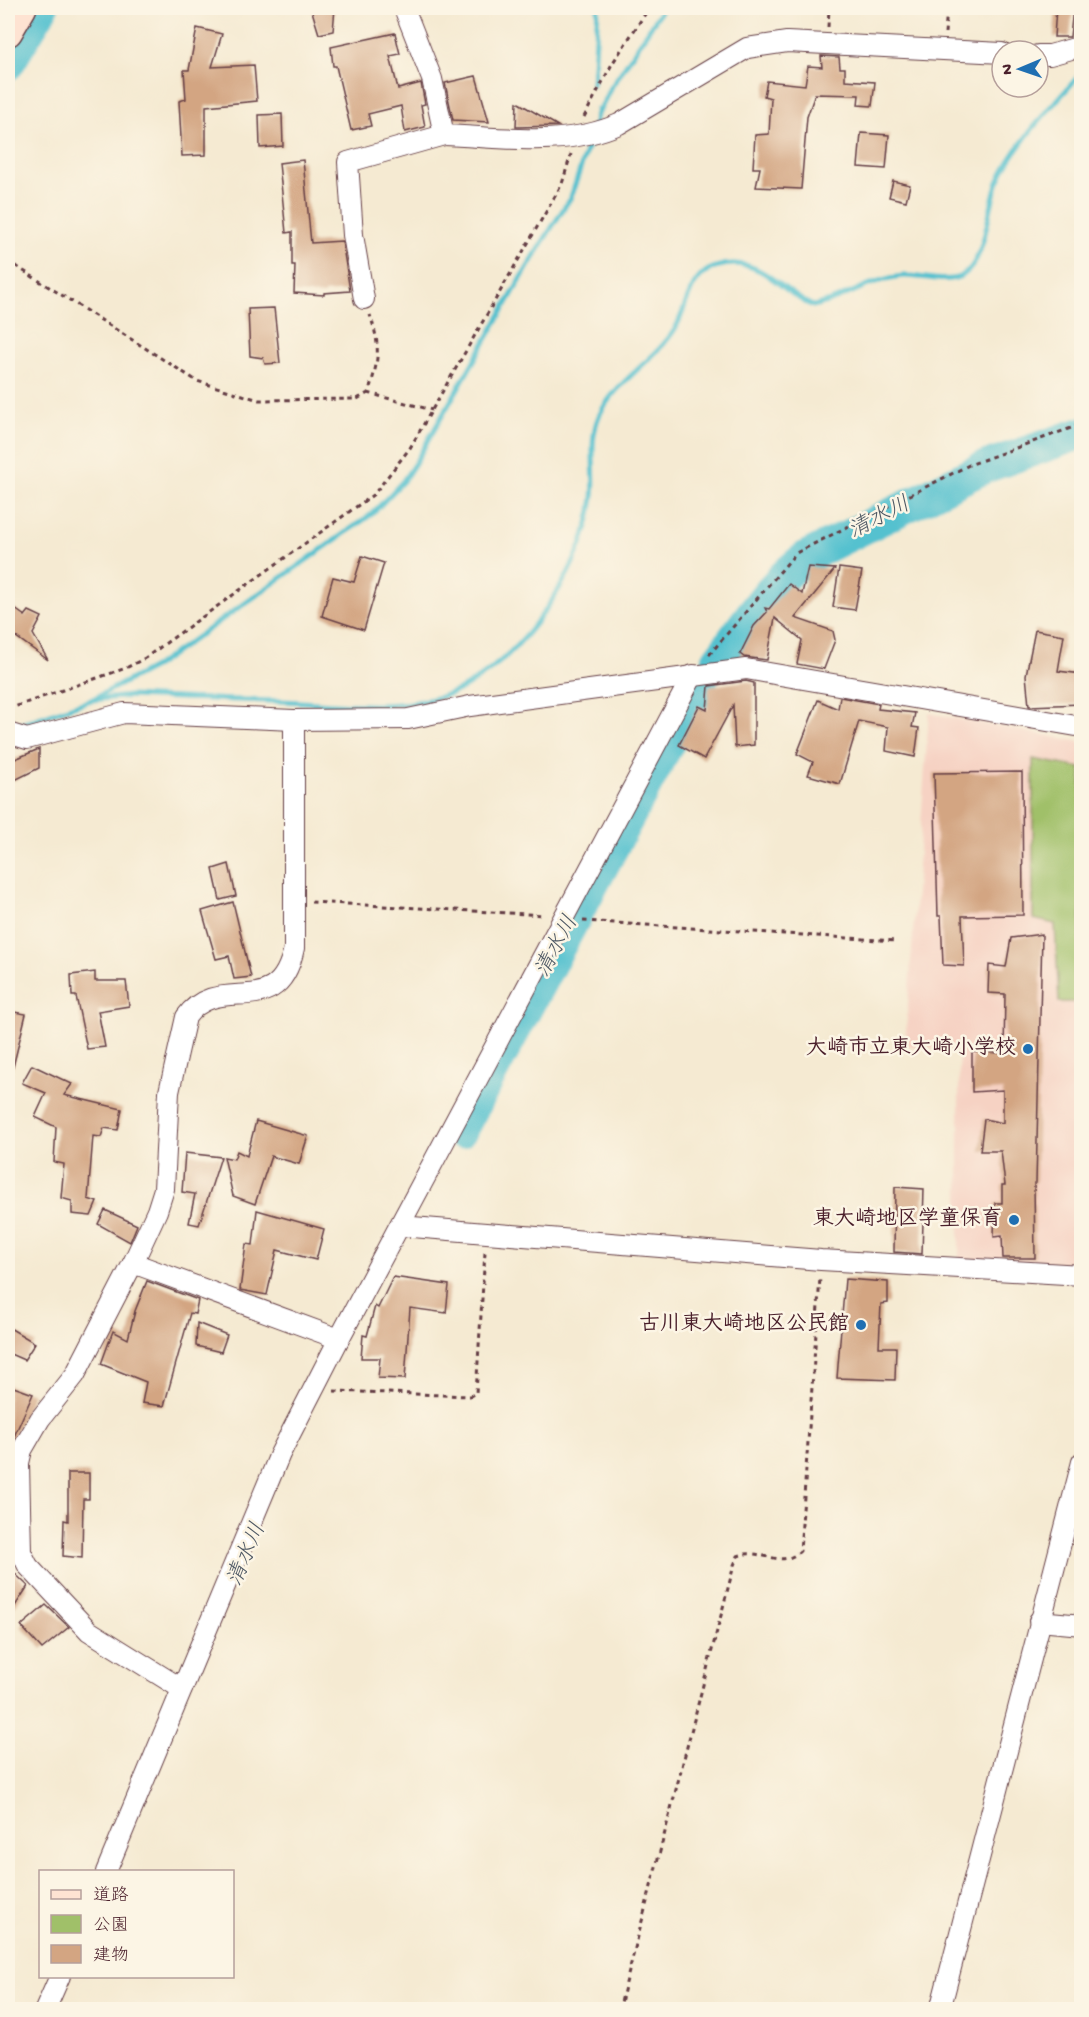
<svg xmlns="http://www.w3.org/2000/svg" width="1089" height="2017" font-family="'Gochi Hand','Klee One',sans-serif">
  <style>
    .built { fill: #f6d2c3 }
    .green { fill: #a0c069; stroke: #75704a; stroke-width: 1.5 }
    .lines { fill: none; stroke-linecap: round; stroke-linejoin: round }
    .stream { stroke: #55c1cf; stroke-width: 5 }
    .river { stroke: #55c1cf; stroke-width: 33 }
    .building { fill: #d3a582 }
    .street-casing { stroke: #643d44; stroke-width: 22 }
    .secondary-casing { stroke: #643d44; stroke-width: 31 }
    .path { stroke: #643d44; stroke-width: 3; stroke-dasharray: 4.5 4.5; stroke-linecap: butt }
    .street { stroke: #fff; stroke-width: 20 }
    .secondary { stroke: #fee3d2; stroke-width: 28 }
    .poi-dot { fill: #1f6fb2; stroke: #fcf5e5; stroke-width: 2 }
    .labels { text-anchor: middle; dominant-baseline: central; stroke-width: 5; stroke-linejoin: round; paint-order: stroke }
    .poi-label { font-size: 21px; font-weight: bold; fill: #4a1f2b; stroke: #fcf5e5; text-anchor: end }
    .water-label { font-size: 22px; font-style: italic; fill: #4e5864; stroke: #fcf5e5 }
  </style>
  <rect width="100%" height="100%" fill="#fcf5e5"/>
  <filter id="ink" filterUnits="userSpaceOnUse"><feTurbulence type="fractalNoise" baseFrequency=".0167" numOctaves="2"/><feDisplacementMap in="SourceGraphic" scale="12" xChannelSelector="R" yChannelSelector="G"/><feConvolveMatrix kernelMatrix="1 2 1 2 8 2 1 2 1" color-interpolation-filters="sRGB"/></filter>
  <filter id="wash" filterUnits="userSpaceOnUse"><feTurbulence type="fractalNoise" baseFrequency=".008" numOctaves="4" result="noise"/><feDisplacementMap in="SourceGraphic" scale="24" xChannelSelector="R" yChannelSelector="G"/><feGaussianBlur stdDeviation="1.35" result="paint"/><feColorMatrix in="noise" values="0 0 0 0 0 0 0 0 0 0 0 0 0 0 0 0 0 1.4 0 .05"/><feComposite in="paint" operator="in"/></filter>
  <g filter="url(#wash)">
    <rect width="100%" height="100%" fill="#f5ead2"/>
    <path class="built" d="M929,713L1081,742V1263H959V1051L905,1045Z"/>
    <path class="green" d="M1033,759L1081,768V1002H1059L1055,924L1033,919Z"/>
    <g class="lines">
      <g class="stream">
        <path d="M593,84L598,8"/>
        <path d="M599,112L610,89L663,8"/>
        <path d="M594,127L598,109"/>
        <path d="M91,700L130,696C180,698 230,700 280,701C338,703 422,716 473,682C530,646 585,564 593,497C596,470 588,441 599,416C615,381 655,361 675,329C685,312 687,288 703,274C710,267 725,264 734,264C767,264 785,295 813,306C845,300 871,278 904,276C921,275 947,285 963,275C986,261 988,206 998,182C1015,143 1054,105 1082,72"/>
        <path d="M12,727L91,700L156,666L372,514L403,481L415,463L540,246L571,197L590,139"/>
      </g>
      <g class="river">
        <path d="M8,64L42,8"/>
        <path d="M718,660C745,625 771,581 808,556L985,467L1082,433"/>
        <path d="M460,1132L701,682"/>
      </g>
    </g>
    <g id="blocks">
      <g class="building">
        <path d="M311,8H335L333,31L319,34Z"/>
        <path d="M1056,8H1073L1070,37H1054Z"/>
        <path d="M197,28L222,34L212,67L254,65L257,101L206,106V155L182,156L179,101L186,99L184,70H189Z"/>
        <path d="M395,33L400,54L390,56L398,89L421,83L425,104L421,105L425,127L405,132L401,106L368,114L371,126L351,130L336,66H333L331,47Z"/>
        <path d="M821,56L839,57L840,68H845V80L875,82L872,106L858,105L859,95L815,94L807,117L801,189L756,187L760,168H753L755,135L769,134L771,98L764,96L767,81L805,85L808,66L822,67Z"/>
        <path d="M476,76L489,122L453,120L445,83Z"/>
        <path d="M517,102L558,126L516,127Z"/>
        <path d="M282,114L283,146L260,148L259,115Z"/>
        <path d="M861,133L889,135L886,169L858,167Z"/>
        <path d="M303,160L311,243L342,241L350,291L324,293V295L294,293L295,265H292V232L286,233L279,163Z"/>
        <path d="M893,181L910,185L906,201L889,197Z"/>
        <path d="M274,308L280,363L265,364L263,358L250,356L248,309Z"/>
        <path d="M362,556L384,563L364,630L322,616L333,577L354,582Z"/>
        <path d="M808,567L835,569L795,618L833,631L835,640L824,669L797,664L802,640L775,618L767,660L744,657L740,654L754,626L767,612L765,608L769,609L789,584L802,594Z"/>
        <path d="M839,568L862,571L855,610L833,607Z"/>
        <path d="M8,604L25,616L29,611L42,617L33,634L48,660L8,631Z"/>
        <path d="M1035,630L1064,635L1058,671L1082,674V704L1029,706L1026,675Z"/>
        <path d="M746,681L754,683V745L735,747L733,705L704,759L679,745L699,706L707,710L709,686Z"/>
        <path d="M840,697L879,704L878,709L915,713L912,727L919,728L915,757L886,751L888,727L859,721L840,784L808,775L813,762L797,754L818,700L838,709Z"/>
        <path d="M39,749V768L13,781L8,762Z"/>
        <path d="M1022,772L1023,915L962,916L964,966L943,965L941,916H938L934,773Z"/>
        <path d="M229,864L236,896L220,900L213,869Z"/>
        <path d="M233,902L251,977L234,979L229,956L216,959L202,911Z"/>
        <path d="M1042,934L1036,1183H1034L1035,1258H1003L1002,1236L994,1237L995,1203H1002V1185H1005L1001,1151H980L984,1119L1003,1123V1090L972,1092V1052L1004,1053L1005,994L988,993L989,965L1006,967L1011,938Z"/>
        <path d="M95,972V981H126L129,1006L98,1011L105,1047L87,1049L76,996H72L71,975Z"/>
        <path d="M8,1011L26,1014L13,1067L8,1066Z"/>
        <path d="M32,1065L72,1084L64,1095L122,1109L118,1130L104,1128L101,1137L93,1136L88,1199L97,1202L91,1216L72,1214V1201L61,1198L64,1164L54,1162L56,1127L35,1117L46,1093L22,1083Z"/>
        <path d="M256,1121L308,1136L299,1164L271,1156L255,1204L233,1196L224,1157L234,1159L237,1151L247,1156Z"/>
        <path d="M185,1153L221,1157L199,1225L189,1223L195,1194L182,1192Z"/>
        <path d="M895,1187L924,1189L922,1254L894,1252Z"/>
        <path d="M105,1210L137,1225L130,1242L98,1224Z"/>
        <path d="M257,1210L324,1229L316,1260L277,1250L267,1295L240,1290L246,1244L253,1245Z"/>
        <path d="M393,1277L449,1285L446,1313L410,1308L405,1379L378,1378L380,1358H361L363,1335L367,1336L375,1306L378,1308Z"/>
        <path d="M845,1279L888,1282V1303L881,1304L879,1347H896L895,1380L837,1378Z"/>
        <path d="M147,1281L198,1300L195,1314L190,1313L164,1406L142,1403L146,1382L101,1364L113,1331L128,1339L135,1311Z"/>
        <path d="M197,1323L227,1335L221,1352L196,1346Z"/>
        <path d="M8,1327L35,1343L24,1360L8,1353Z"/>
        <path d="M8,1385L33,1394L8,1450Z"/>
        <path d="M68,1473H89V1499H83L82,1558L63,1556L64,1520L68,1521Z"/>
        <path d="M8,1567L28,1586L8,1617Z"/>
        <path d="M46,1605L69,1627L42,1649L21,1626Z"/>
      </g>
    </g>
  </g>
  <g filter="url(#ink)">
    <use href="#blocks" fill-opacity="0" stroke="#643d44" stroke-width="1.5"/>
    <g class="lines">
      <defs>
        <g id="street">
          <path d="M404,8L432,79L444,135C501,137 565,148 619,124L747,48L787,42L1002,53"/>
          <path d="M1038,55H1050L1082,46"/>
          <path d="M364,299L353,235L348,162L444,135"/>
          <path d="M8,733L27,739L124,713L294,720L408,719L470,706L746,669L1082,727"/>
          <path d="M400,1226L821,1260L1082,1275"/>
          <path d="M133,1263L339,1339"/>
          <path d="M1039,1621L1082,1625"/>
          <path d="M182,1689L89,1631L28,1566L21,1552L19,1463L22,1450L40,1419L75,1375L133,1263L157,1211L164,1189L169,1092L186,1017C220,970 278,1026 294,948V720"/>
          <path d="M106,1872L280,1454L339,1339L693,675"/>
          <path d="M45,2010L60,1976"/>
          <path d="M940,2010L1082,1462"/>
        </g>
        <path id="secondary" d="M8,32L22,8"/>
      </defs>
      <use href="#street" class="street-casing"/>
      <use href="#secondary" class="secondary-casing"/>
      <g class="path">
        <path d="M828,27L829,8"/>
        <path d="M945,33L947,8"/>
        <path d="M584,117L612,64L649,8"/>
        <path d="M8,261L197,381L259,400L357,399L368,393C379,361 381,347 370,315"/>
        <path d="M368,393L432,410"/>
        <path d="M709,655L796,553L969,465L1082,424"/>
        <path d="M8,709L126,668L145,658L374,494L410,448L562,184L571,154"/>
        <path d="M311,902L544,915"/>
        <path d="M583,921L895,941"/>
        <path d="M334,1391L470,1396L476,1393L485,1252"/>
        <path d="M619,2010L734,1565L738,1556C760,1547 781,1570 800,1551L820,1278"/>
      </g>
      <use href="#street" class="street"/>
      <use href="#secondary" class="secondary"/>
    </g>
  </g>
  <g class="poi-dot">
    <circle cx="1028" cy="1049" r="6"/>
    <circle cx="1014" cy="1220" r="6"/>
    <circle cx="861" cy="1325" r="6"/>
  </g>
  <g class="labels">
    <g class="poi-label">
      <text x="1016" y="1049">大崎市立東大崎小学校</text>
      <text x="1002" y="1220">東大崎地区学童保育</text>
      <text x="849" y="1325">古川東大崎地区公民館</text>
    </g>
    <g class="water-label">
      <text transform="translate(880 519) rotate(-27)">清水川</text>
      <text transform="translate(558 947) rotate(-62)">清水川</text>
      <text transform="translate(248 1555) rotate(-67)">清水川</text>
    </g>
  </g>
  <rect width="1089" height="2017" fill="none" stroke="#fcf5e5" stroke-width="30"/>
  <rect x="39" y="1870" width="195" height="108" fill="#fcf5e5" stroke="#b59f9b" stroke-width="1.5"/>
  <rect x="51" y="1890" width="30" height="9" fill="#fee3d2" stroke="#b59f9b" stroke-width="1.5"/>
  <text x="93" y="1900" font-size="18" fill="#4a1f2b">道路</text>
  <rect x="51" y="1915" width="30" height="18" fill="#a0c069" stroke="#b59f9b" stroke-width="1.5"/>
  <text x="93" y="1930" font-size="18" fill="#4a1f2b">公園</text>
  <rect x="51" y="1945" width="30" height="18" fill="#d3a582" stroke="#b59f9b" stroke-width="1.5"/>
  <text x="93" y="1960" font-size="18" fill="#4a1f2b">建物</text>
  <g transform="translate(1020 69) rotate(268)"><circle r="28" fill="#fcf5e5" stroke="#b59f9b" stroke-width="1.5"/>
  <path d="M0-4.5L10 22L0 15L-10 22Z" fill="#1f6fb2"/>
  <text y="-9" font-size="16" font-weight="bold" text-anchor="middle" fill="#4a1f2b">N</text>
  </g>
</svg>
